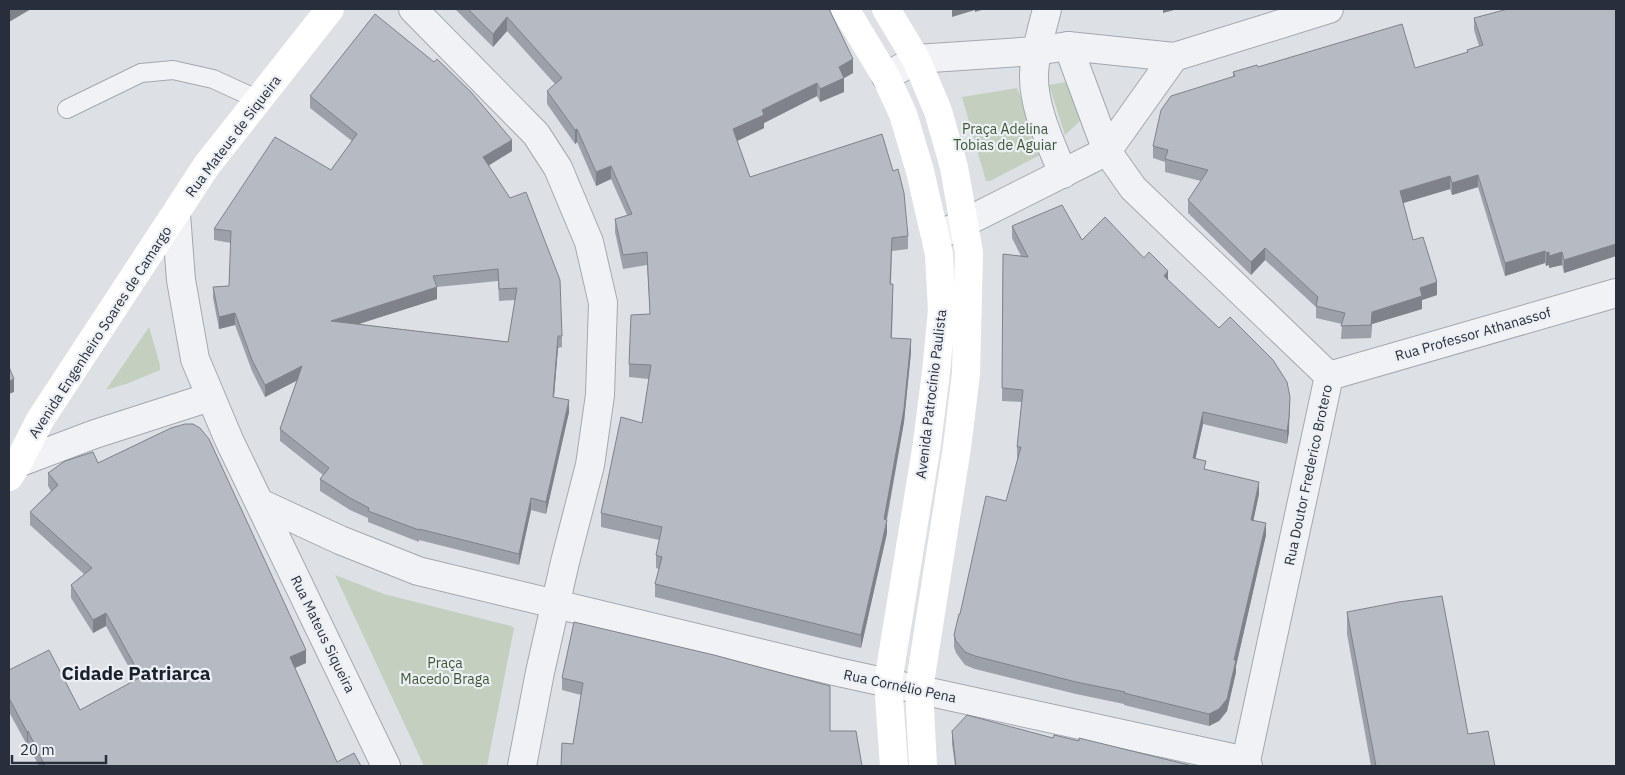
<svg xmlns="http://www.w3.org/2000/svg" width="1625" height="775" font-family="'IBM Plex Sans',sans-serif">
  <style>
    .green { fill: #c3d0bf }
    .lines { fill: none; stroke-linecap: round; stroke-linejoin: round }
    .lane-casing { stroke: #a3a8b0; stroke-width: 20 }
    .street-casing { stroke: #a3a8b0; stroke-width: 30 }
    .lane { stroke: #f0f2f5; stroke-width: 18 }
    .street { stroke: #f0f2f5; stroke-width: 28 }
    .secondary { stroke: #fff; stroke-width: 28 }
    .wall { fill: #9ca0a8; fill-rule: evenodd }
    .shaded-wall { fill: #7f8288 }
    .building { fill: #b5bac3; stroke: #7f8288; fill-rule: evenodd }
    .labels { text-anchor: middle; dominant-baseline: central; stroke-width: 4.5; stroke-linejoin: round; paint-order: stroke }
    .park-label { font-size: 14px; fill: #3d5736; stroke: #ecf0f4 }
    .street-label { font-size: 14px; fill: #282f3c; stroke: #ecf0f4 }
    .district-label { font-size: 19px; font-weight: bold; fill: #1a212c; stroke: #ecf0f4 }
  </style>
  <rect width="100%" height="100%" fill="#dde1e6"/>
  <g class="green">
    <path d="M1066,82L1081,120L1065,135L1049,85Z"/>
    <path d="M1017,88L1044,153L990,181H986L962,97Z"/>
    <path d="M149,327L160,365V370L129,383L106,390Z"/>
    <path d="M335,575L384,594L511,626L514,628L487,766H424Z"/>
  </g>
  <g class="lines">
    <defs>
      <path id="lane" d="M67,109L141,73L173,70L213,79L259,100"/>
      <g id="street">
        <path d="M413,9L536,134L558,168L589,242L603,303L600,395L590,465L565,562L540,672L522,766"/>
        <path d="M1047,9C1042,30 1035,51 1034,74C1033,108 1051,143 1063,174"/>
        <path d="M1068,46L1107,151L1133,188L1329,376L1246,761L1248,766"/>
        <path d="M886,77L916,59L1036,51L1068,46L1174,57L1329,9"/>
        <path d="M176,214L181,280L195,359L229,440L386,766"/>
        <path d="M936,237L1107,151L1174,57"/>
        <path d="M1329,376L1616,293"/>
        <path d="M18,463L95,434L210,397"/>
        <path d="M260,503L340,540L418,571L838,672L1246,761"/>
      </g>
    </defs>
    <use href="#lane" class="lane-casing"/>
    <use href="#street" class="street-casing"/>
    <use href="#lane" class="lane"/>
    <use href="#street" class="street"/>
    <g class="secondary">
      <path d="M845,9L886,77L903,114L920,171L939,254L942,310L936,372L927,443L888,682L894,766"/>
      <path d="M886,9L916,59L938,111L954,167L969,253L966,374L957,447L919,689L923,766"/>
      <path d="M9,477L18,463L40,420L207,165L330,9"/>
    </g>
  </g>
  <g class="wall">
    <path d="M455,9H829L853,73L844,78V92L820,102L817,96L764,123V128L737,141L750,177L908,236V249L892,251L891,284L893,298L892,338L911,352L904,422L887,520V533L861,648L655,597V584L659,569L656,568V555L659,540L601,527V513L642,423L649,379L629,377V364L650,314L647,265L623,269L615,232V219L627,215L611,179L596,186L577,142L575,144L547,104V91L555,84L507,31L493,47Z"/>
    <path d="M1616,11V256L1564,273L1562,265L1549,268V265L1546,266L1545,263L1505,276L1478,187L1452,195L1450,189L1403,203L1413,240L1437,295L1422,300V309L1372,324L1371,338L1341,339L1342,324L1316,318V307L1265,260L1251,275L1188,213V200L1201,181L1165,172V162L1153,158V146L1233,77V72L1258,67L1415,68L1467,53V50L1479,46L1474,30V18Z"/>
    <path d="M310,96L512,151L489,165L562,336V347L558,348L554,397L569,412L546,514L531,510L519,565L419,540V542L368,522V518L350,510L320,491V479L323,475L280,441V429L297,380L265,397L252,371L235,325L219,329L213,298V287L229,286L231,243L214,240V229L331,170L352,141L310,108ZM498,281L499,301L515,300L508,342L357,324L437,299V287Z"/>
    <path d="M1012,226L1082,240L1144,258L1168,280L1289,431L1287,444L1203,424L1195,459L1206,470L1259,494L1253,520L1266,535L1236,666V672L1227,711L1219,721L1209,726L1124,705V704L1076,694L975,669L965,665L956,653L954,647V635L960,614L1006,501L1018,459H1017V447L1022,402L1002,401L1003,254L1021,256L1012,238Z"/>
    <path d="M98,463L306,663L295,668L337,762L361,766H39L28,745H27L9,712V670L80,710L136,680L106,626L93,633L71,598V585L84,574L30,525V512L51,491L48,486V473Z"/>
    <path d="M1347,612L1468,734L1495,766H1371L1347,634Z"/>
    <path d="M562,678L830,731L573,744L581,695L562,690Z"/>
    <path d="M952,731L1053,738L1193,766H955L952,744Z"/>
  </g>
  <g class="shaded-wall">
    <path d="M9,9H31L9,22Z"/>
    <path d="M952,9H985L975,12V10L952,17Z"/>
    <path d="M1163,9H1178L1163,13Z"/>
    <path d="M507,17V31L493,47V34Z"/>
    <path d="M853,59V73L839,81L844,78V92L820,102V89L839,67Z"/>
    <path d="M817,83V96L764,123V128L733,143V129L762,110Z"/>
    <path d="M577,129V142L575,144V130Z"/>
    <path d="M512,140V151L483,169V157Z"/>
    <path d="M611,166V179L596,186V172Z"/>
    <path d="M1478,175V187L1452,195V183Z"/>
    <path d="M1450,176V189L1400,204V191Z"/>
    <path d="M1616,244V256L1564,273V260Z"/>
    <path d="M1265,248V260L1251,275V262Z"/>
    <path d="M1545,251V263L1505,276V263Z"/>
    <path d="M1549,252V265L1546,266V253Z"/>
    <path d="M1562,252V265L1549,268V256Z"/>
    <path d="M1168,271V284L1164,276Z"/>
    <path d="M1437,282V295L1422,300V309L1372,324L1371,338L1372,312L1420,288Z"/>
    <path d="M437,287V299L331,333V321Z"/>
    <path d="M235,313V325L219,329V317Z"/>
    <path d="M558,336V348L553,408V397Z"/>
    <path d="M911,339V352L904,422L884,532V519Z"/>
    <path d="M302,366V378L265,397V385Z"/>
    <path d="M14,379V392L9,394V381Z"/>
    <path d="M1290,397L1289,431L1287,444V431Z"/>
    <path d="M569,400V412L546,514V502Z"/>
    <path d="M1203,412V424L1193,470V458Z"/>
    <path d="M1259,482V494L1251,532V520Z"/>
    <path d="M531,498V510L519,565V554Z"/>
    <path d="M887,520V533L861,648V635Z"/>
    <path d="M1266,523V535L1236,666V672L1227,711L1219,721L1209,726V714L1234,660Z"/>
    <path d="M106,613V626L93,633V620Z"/>
    <path d="M306,650V663L290,670V657Z"/>
    <path d="M28,731V745H27V732Z"/>
  </g>
  <g class="building">
    <path d="M468,9H829L853,59L839,67L844,78L820,89L817,83L762,110L764,115L733,129L750,177L882,134L893,171L898,169L904,193L908,236L892,238L890,284H893L891,338L911,339L904,409L884,519L887,520L861,635L655,584L662,557L656,555L662,527L601,513L621,417L642,423L651,365L629,364L631,315L650,314L647,252L623,255L615,219L632,214L611,166L596,172L577,129L575,130L547,91L562,78L507,17L493,34Z"/>
    <path d="M1508,9H1615L1616,11V244L1564,260L1562,252L1549,256V252L1546,253L1545,251L1505,263L1478,175L1452,183L1450,176L1400,191L1413,240L1423,237L1437,282L1420,288L1422,296L1372,312L1371,325L1341,326L1345,313L1316,306L1318,297L1265,248L1251,262L1188,200L1208,170L1165,159L1168,150L1153,146L1161,110L1171,96L1235,76L1233,72L1257,65L1258,67L1402,24L1415,68L1468,52L1467,50L1483,45L1474,18Z"/>
    <path d="M375,14L434,62L437,59L471,92L512,140L483,157L510,198L526,192L560,280L562,336H558L553,397L569,400L546,502L531,498L519,554L419,529V530L368,511L369,508L350,498L320,479L329,468L280,429L302,366L265,385L252,360L235,313L219,317L213,287L229,286L231,231L214,229L275,137L331,170L357,134L310,96ZM498,269L499,289L517,288L508,342L331,321L437,287L433,276Z"/>
    <path d="M1062,205L1082,240L1105,217L1144,258L1149,252L1168,271L1164,276L1219,328L1230,317L1273,360L1287,382L1290,397L1289,418L1287,431L1203,412L1193,458L1206,461L1204,469L1259,482L1251,520L1266,523L1234,660H1236L1227,699L1219,709L1209,714L1124,693L1125,692L1076,682L975,656L965,652L956,641L954,635L959,614H960L986,496L1006,501L1021,447H1017L1023,390L1002,388L1003,254L1028,257L1012,226Z"/>
    <path d="M9,367L14,379L9,381Z"/>
    <path d="M185,424H193L200,428L209,439L306,650L290,657L337,762L354,753L361,766H45L28,731L27,732L9,698V670L49,650L80,710L141,677L106,613L93,620L71,585L92,568L30,512L58,485L48,473L65,461L93,452L98,463L171,428Z"/>
    <path d="M1442,596L1468,734L1488,731L1495,766H1376L1347,612L1399,602Z"/>
    <path d="M574,622L714,655L830,686V731H856L862,766H561L562,743L573,744L583,683L562,678Z"/>
    <path d="M967,715L1053,738L1054,735L1079,741V738L1193,766H956L952,731Z"/>
  </g>
  <g class="labels">
    <g class="park-label">
      <text x="1005" y="129">Praça Adelina<tspan x="1005" dy="16">Tobias de Aguiar</tspan></text>
      <text x="445" y="663">Praça<tspan x="445" dy="16">Macedo Braga</tspan></text>
    </g>
    <g class="street-label">
      <text transform="translate(233 136) rotate(-53)">Rua Mateus de Siqueira</text>
      <text transform="translate(100 332) rotate(-57)">Avenida Engenheiro Soares de Camargo</text>
      <text transform="translate(1473 334) rotate(-16)">Rua Professor Athanassof</text>
      <text transform="translate(931 394) rotate(-83)">Avenida Patrocínio Paulista</text>
      <text transform="translate(1308 475) rotate(-78)">Rua Doutor Frederico Brotero</text>
      <text transform="translate(323 634) rotate(64)">Rua Mateus Siqueira</text>
      <text transform="translate(900 686) rotate(12)">Rua Cornélio Pena</text>
    </g>
    <g class="district-label">
      <text x="136" y="673">Cidade Patriarca</text>
    </g>
  </g>
  <rect width="1625" height="775" fill="none" stroke="#282f3c" stroke-width="20"/>
  <path d="M12 755v8h94v-8" fill="none" stroke="#282f3c" stroke-width="2.5"/>
  <text x="20" y="755" font-size="15" fill="#282f3c" stroke="#ecf0f4" stroke-width="4" paint-order="stroke">20 m</text>
</svg>
